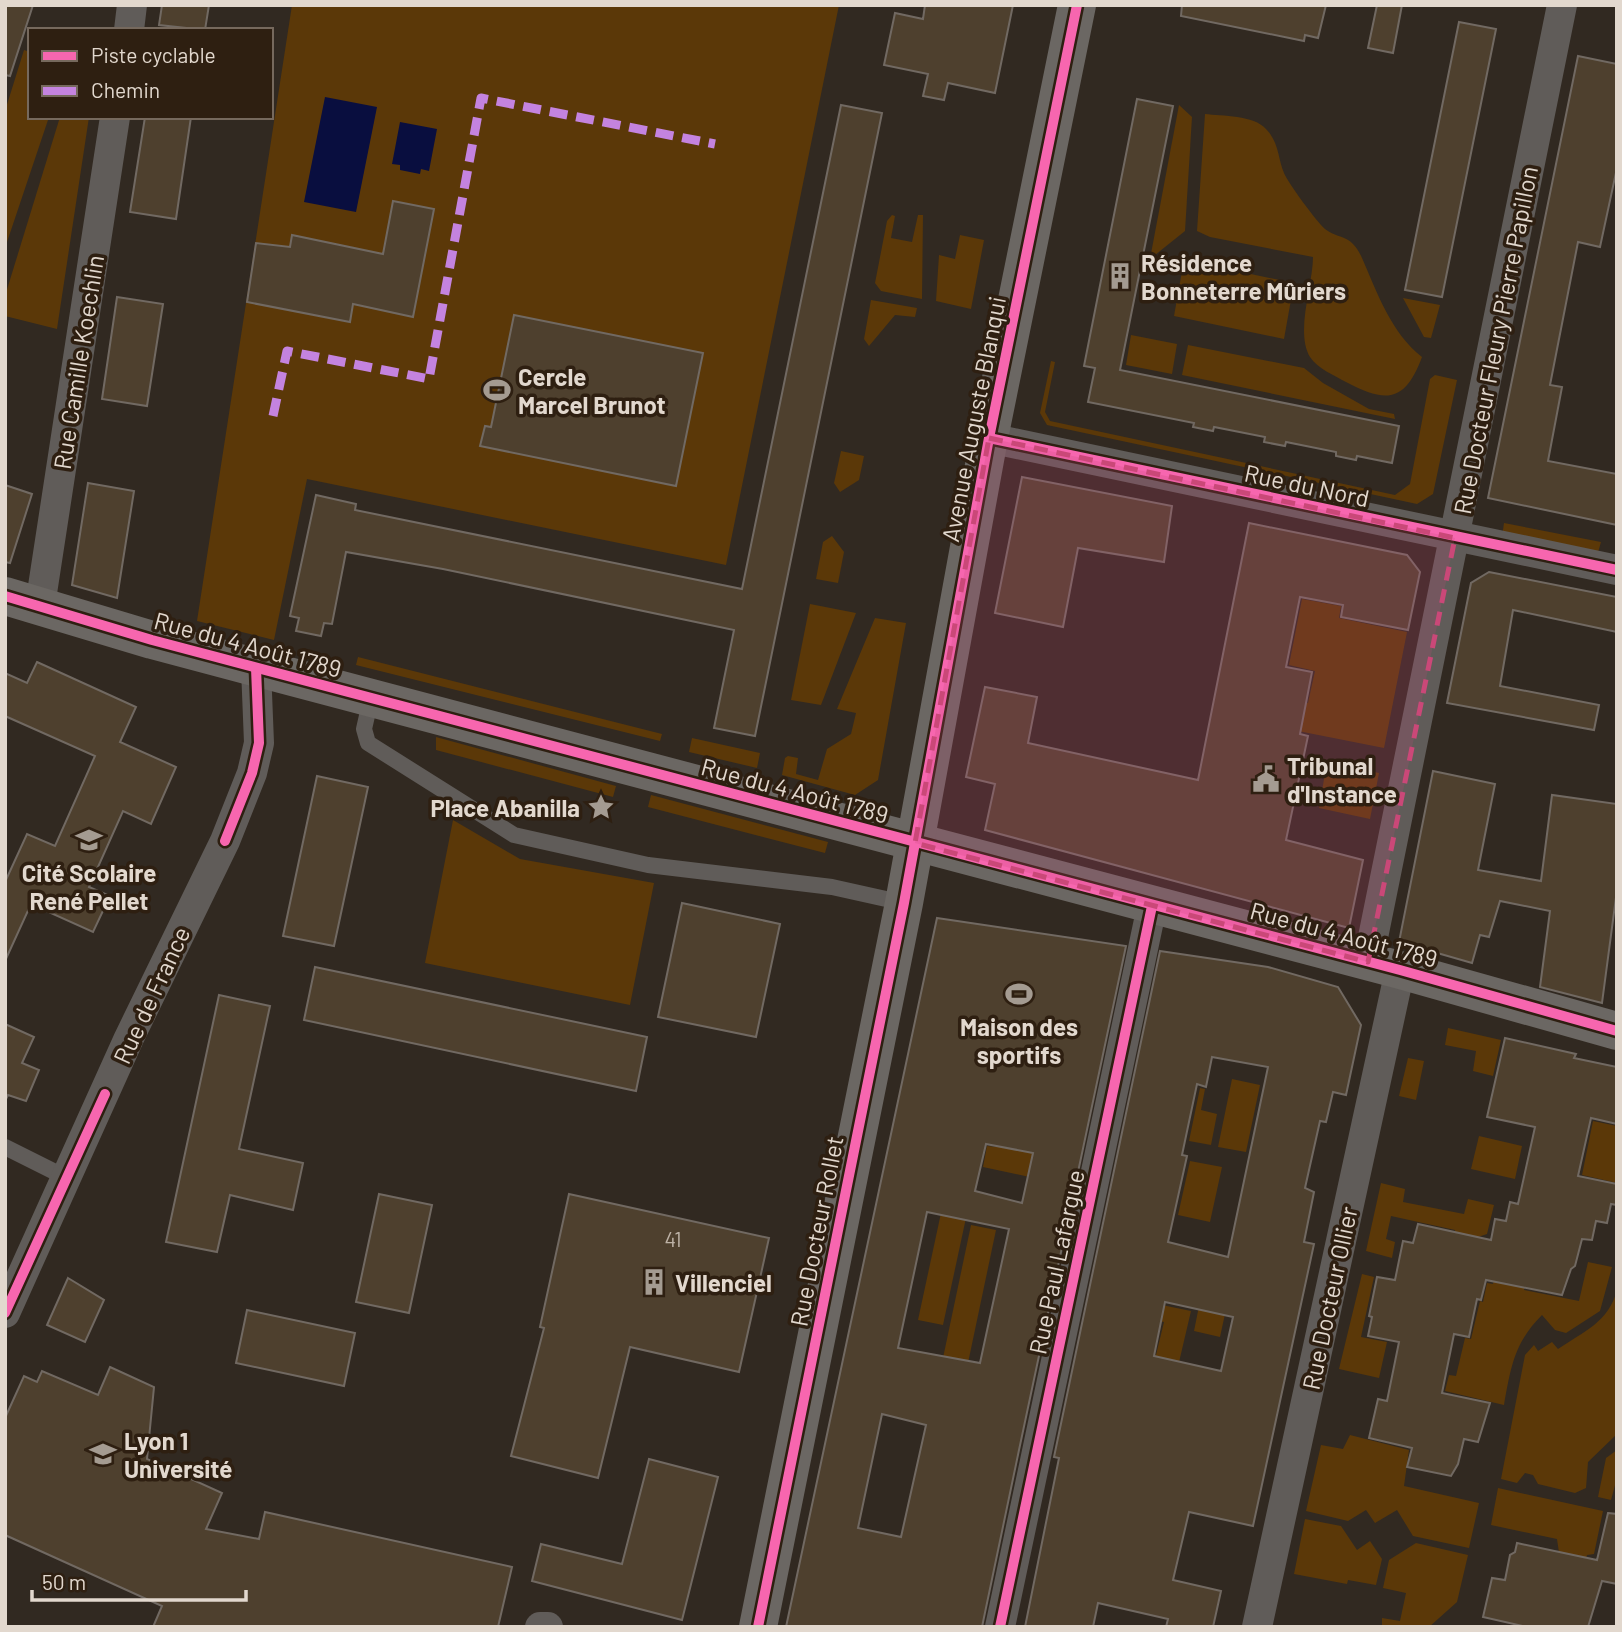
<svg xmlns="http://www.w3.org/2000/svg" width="1622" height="1632" font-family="Barlow,sans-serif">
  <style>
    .green { fill: #5b3808 }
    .water { fill: #090e3f }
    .building { fill: #4e402e; stroke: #716962; stroke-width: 2; fill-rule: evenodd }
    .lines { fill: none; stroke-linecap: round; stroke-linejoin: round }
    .lane { stroke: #605c59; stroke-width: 16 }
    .street { stroke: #605c59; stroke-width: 30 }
    .secondary { stroke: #6b6763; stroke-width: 38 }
    .quiet { stroke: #c483df; stroke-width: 9; stroke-dasharray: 18 9; stroke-linecap: butt }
    .cycleway-casing { stroke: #2e1f11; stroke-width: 15 }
    .cycleway { stroke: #f766af; stroke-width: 10 }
    .marked { fill: #ca4878; fill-opacity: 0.2; stroke: #ca4878; stroke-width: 5; stroke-dasharray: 14 9; stroke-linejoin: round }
    .labels { text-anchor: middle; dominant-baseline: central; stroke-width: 7; stroke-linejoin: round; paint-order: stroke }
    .number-label { font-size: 21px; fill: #bdb2a6 }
    .poi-label { font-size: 24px; font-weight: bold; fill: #e2d8ce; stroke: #2e1f11; text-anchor: start }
    .street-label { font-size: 24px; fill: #e2d8ce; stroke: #2e1f11 }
  </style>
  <rect width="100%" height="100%" fill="#312921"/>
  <g class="green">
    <path d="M292,5H839L726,565L307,479L274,640L197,621Z"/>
    <path d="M24,50L30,52V117H49L5,248V111Z"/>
    <path d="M1179,105L1192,117L1185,231L1150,259Z"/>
    <path d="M1205,114C1222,116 1254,115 1266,129C1279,142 1278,159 1284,173C1288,183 1317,222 1325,229C1339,240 1351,233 1362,258C1377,292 1391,333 1422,357C1405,403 1386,403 1346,382C1335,376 1317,368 1310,357C1295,332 1313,285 1313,257L1210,237L1197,231Z"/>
    <path d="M60,117H89L57,329L5,316V296Z"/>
    <path d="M892,215L895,216L891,238L912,242L918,215H923L922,299L881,291L875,283L887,221Z"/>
    <path d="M960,235L984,240L971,309L936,301L939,255L955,259Z"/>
    <path d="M1184,260L1294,283L1284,339L1174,316Z"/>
    <path d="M1403,298L1440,305L1431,338L1424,337Z"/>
    <path d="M871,300L917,308L915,317L895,315L869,346L864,339Z"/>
    <path d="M1131,335L1177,344L1172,374L1126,365Z"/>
    <path d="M1188,345L1304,368L1323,383L1369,409L1394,414L1395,419L1182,375Z"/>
    <path d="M1051,361L1055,362L1045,412L1050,421L1395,495L1410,484L1430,379L1435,375L1457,380L1433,494L1417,504L1047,425L1040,413Z"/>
    <path d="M841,451L864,456L859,480L840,492L834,483Z"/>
    <path d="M1504,523L1601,542L1597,556L1502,537Z"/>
    <path d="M832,536L844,552L838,583L816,579L823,542Z"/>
    <path d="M1302,599L1341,606L1339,618L1407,632L1384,748L1278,727L1283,698L1308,703L1315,671L1289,665Z"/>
    <path d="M810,604L856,613L821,705L791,700Z"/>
    <path d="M875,618L906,623L878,780L855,795L782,775L785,758L788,756L798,758L796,774L818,780L827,749L851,734L856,713L837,709Z"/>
    <path d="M358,657L662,734L660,741L356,665Z"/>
    <path d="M436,737L616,786L613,797L436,750Z"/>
    <path d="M692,738L760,753L757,768L689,752Z"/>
    <path d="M1327,762L1379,773L1370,819L1319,808Z"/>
    <path d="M651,795L828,842L825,853L648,807Z"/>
    <path d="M453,820L520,859L654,883L630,1005L425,963Z"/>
    <path d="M1448,1028L1501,1040L1493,1076L1473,1071L1476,1051L1445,1045Z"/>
    <path d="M1408,1058L1424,1061L1416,1100L1399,1096Z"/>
    <path d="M1232,1079L1260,1085L1246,1152L1218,1147Z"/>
    <path d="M1200,1088L1205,1089L1201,1110L1217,1114L1211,1145L1189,1141Z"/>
    <path d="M1002,1115L1040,1149L1034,1178L983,1167L987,1146L996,1147Z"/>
    <path d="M1593,1121L1617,1126V1183L1582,1175Z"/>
    <path d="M1479,1136L1522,1146L1515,1179L1471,1169Z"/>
    <path d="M1190,1161L1222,1167L1210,1222L1178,1215Z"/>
    <path d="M1381,1183L1405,1189L1403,1202L1464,1214L1468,1199L1494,1205L1487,1234L1478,1237L1475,1253L1453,1241L1455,1230L1391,1216L1386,1239L1395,1242L1392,1258L1366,1251Z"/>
    <path d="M944,1199L969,1204L943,1325L918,1320Z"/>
    <path d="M971,1225L996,1230L968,1363L943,1358Z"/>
    <path d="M1588,1262L1612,1267L1600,1311L1566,1333L1555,1330L1542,1315C1514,1343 1511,1367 1504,1405L1445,1391L1449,1375L1456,1376L1465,1338L1471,1339L1480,1301L1483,1302L1487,1283L1493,1284L1497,1264L1526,1277L1524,1290L1579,1301Z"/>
    <path d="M1362,1274L1374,1277L1361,1337L1387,1342L1379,1378L1339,1369Z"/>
    <path d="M1205,1276L1232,1282L1220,1337L1194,1331Z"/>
    <path d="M1617,1290V1434L1588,1462L1586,1488L1575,1493L1538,1484L1533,1475L1525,1473L1517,1483L1501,1479L1525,1355L1534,1345L1538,1351L1552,1342L1558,1349C1583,1332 1609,1322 1617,1290Z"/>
    <path d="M1157,1304L1191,1311L1169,1405L1150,1354L1156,1355L1164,1322L1153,1320Z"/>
    <path d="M1350,1435L1409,1450L1404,1486L1479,1503L1469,1548L1413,1536L1397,1510L1375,1523L1366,1510L1348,1521L1306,1511L1321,1445L1343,1449Z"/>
    <path d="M1617,1450V1478L1611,1500L1598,1497L1606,1458Z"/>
    <path d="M1498,1488L1603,1511L1594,1554L1587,1555L1582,1571L1561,1566L1557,1539L1491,1525Z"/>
    <path d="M1305,1519L1341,1526L1357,1550L1370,1541L1382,1559L1376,1585L1348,1580L1347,1584L1294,1574Z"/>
    <path d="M1416,1543L1468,1555L1457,1602L1429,1627H1382V1618L1400,1621L1406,1593L1383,1588L1389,1560Z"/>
  </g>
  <g class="water">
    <path d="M325,97L377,107L356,212L304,202Z"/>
    <path d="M400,122L437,129L429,171L421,169L420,174L400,170V165L392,164Z"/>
  </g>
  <g class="building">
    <path d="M5,5H33L10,76L5,75Z"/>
    <path d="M162,5H209L205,30L159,25Z"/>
    <path d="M925,5H1013L995,93L948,83L944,100L923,96L928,74L884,65L895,13L923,19Z"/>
    <path d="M1182,5H1326L1318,38L1305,35L1304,41L1181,16Z"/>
    <path d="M1377,5H1402L1393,53L1368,48Z"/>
    <path d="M1459,22L1496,29L1442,297L1405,290Z"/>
    <path d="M1578,56L1617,64V168L1600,247L1578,242L1550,385L1562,387L1548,461L1617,474V525L1488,498Z"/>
    <path d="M1137,99L1173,106L1120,370L1399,426L1392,463L1357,456L1356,460L1336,456V452L1286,442L1285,446L1264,442L1265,437L1214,427L1213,431L1193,427L1194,423L1088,402L1095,368L1084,366Z"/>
    <path d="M841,105L882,113L755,736L714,728L734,630L443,569L346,552L332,624L324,623L321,636L296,631L299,618L290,616L316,495L356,504L355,510L742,589Z"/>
    <path d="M145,117H191L176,219L130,212Z"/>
    <path d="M393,201L434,209L413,317L353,304L350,322L247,302L256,243L290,247L292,235L383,254Z"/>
    <path d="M117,297L163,304L147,406L102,399Z"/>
    <path d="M514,315L703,353L676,486L480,446L485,426L491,427Z"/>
    <path d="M1022,477L1172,506L1164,562L1078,548L1063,627L995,613Z"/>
    <path d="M88,483L134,491L117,598L72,585Z"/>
    <path d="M5,485L32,494L10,563L5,562Z"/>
    <path d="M1249,523L1407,555L1420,572L1408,630L1341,617L1343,605L1300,597L1286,667L1312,672L1300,734L1308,736L1286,840L1363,860L1349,928L985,830L995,784L966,777L985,687L1037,697L1028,743L1198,780Z"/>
    <path d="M1489,572L1617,597V632L1513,610L1500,686L1599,705L1594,730L1447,703L1471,583Z"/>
    <path d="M37,662L136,707L120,742L176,767L151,824L123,811L89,887L110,896L93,932L31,904L5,961V882L27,834L55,846L95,756L5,716V673L27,683Z"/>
    <path d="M1433,771L1495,784L1478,870L1541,881L1552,795L1617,804V890L1602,1003L1540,987L1550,911L1500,901L1489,937L1480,935L1472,963L1399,942Z"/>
    <path d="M317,776L368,787L334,946L283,936Z"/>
    <path d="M682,903L780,924L756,1037L658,1017Z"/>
    <path d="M937,918L1126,946L1019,1450L982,1627H786ZM986,1144L1033,1153L1022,1203L975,1191ZM927,1212L1009,1229L980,1363L898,1348ZM882,1414L926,1425L901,1537L858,1528Z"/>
    <path d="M1160,951L1268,967L1338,987L1361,1025L1346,1095L1333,1092L1326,1122L1320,1121L1305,1188L1314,1192L1304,1242L1314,1244L1253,1526L1189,1512L1173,1580L1221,1591L1213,1627H1166L1168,1619L1098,1603L1093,1627H1025L1059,1458L1054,1457ZM1212,1057L1268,1067L1228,1257L1168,1242L1187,1156L1182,1155L1197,1084L1206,1087ZM1165,1302L1233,1317L1221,1371L1154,1356Z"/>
    <path d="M315,967L647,1037L636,1091L304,1020Z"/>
    <path d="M219,995L270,1006L239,1149L303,1163L293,1210L230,1195L217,1252L166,1242Z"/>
    <path d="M5,1024L34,1037L22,1063L39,1070L26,1101L8,1095L5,1101Z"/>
    <path d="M1505,1038L1576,1054L1574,1058L1617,1067V1124L1591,1118L1578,1176L1617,1184V1205L1611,1204L1607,1223L1596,1221L1592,1240L1582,1239L1575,1266L1571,1269L1562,1295L1486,1280L1481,1300L1477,1299L1469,1337L1454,1334L1442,1393L1490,1403L1478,1442L1464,1439L1458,1464L1451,1476L1407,1467L1412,1448L1369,1438L1378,1399L1387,1401L1399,1342L1368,1336L1372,1317L1369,1316L1377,1277L1395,1280L1403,1241L1413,1243L1418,1224L1491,1240L1495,1219L1506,1221L1510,1202L1518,1204L1535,1127L1487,1117Z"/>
    <path d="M379,1194L432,1205L409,1313L356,1302Z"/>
    <path d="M569,1194L769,1238L739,1372L630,1347L598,1478L511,1456L544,1328L540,1327Z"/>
    <path d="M68,1278L104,1300L85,1342L47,1325Z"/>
    <path d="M247,1310L355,1333L344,1386L236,1363Z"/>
    <path d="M110,1367L154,1387L147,1459L222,1493L206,1529L259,1539L265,1512L512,1567L498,1627H153L162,1606L5,1535V1418L24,1376L37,1382L42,1371L98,1395Z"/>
    <path d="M649,1459L718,1477L682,1620L532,1581L541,1544L622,1564Z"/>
    <path d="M1608,1513L1617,1514V1584L1602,1581L1588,1627H1527L1483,1617L1492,1578L1505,1580L1510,1555L1515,1552L1517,1543L1597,1560Z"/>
  </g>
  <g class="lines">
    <g class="lane">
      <path d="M371,698L364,729L368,743L514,835L648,865L832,887L904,903"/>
      <path d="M5,1147L67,1178"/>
    </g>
    <g class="street">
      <path d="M129,30L132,5"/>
      <path d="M989,438L1617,570"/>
      <path d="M40,606L115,117"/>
      <path d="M1368,962L1562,5"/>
      <path d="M5,1313L129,1038L225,841L252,773L259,743L256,668"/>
      <path d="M540,1627H548"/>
      <path d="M1000,1627L1152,906"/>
      <path d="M1257,1627L1400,970"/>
    </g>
    <g class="secondary">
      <path d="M5,596L152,640L1400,970L1617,1031"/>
      <path d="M758,1627L904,903L989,438L1077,5"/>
    </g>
    <path class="quiet" d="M273,416L287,351L429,379L481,98L715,144"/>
    <defs>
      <g id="cycleway">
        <path d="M989,438L1617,570"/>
        <path d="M5,596L152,640L1400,970L1617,1031"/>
        <path d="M225,841L252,773L259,743L256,668"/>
        <path d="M5,1313L105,1094"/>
        <path d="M758,1627L904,903L989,438L1077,5"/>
        <path d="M1000,1627L1152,906"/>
      </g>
    </defs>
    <use href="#cycleway" class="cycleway-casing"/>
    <use href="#cycleway" class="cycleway"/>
  </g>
  <path class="marked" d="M989,438L1455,538L1368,962L915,843Z"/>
  <defs>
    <symbol id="building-bare" viewBox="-9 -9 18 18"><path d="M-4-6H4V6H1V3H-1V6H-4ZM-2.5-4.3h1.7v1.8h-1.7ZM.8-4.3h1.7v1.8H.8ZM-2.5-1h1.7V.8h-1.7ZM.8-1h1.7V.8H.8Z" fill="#a49b91" stroke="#2e1f11" stroke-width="2.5" paint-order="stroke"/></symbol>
    <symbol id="stadium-bare" viewBox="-9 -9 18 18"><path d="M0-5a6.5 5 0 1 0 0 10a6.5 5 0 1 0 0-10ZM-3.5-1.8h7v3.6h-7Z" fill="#a49b91" stroke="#2e1f11" stroke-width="2.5" paint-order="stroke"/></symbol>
    <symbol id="civic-bare" viewBox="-9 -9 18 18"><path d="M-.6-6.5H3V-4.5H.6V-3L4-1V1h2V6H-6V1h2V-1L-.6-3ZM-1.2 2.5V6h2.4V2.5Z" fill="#a49b91" stroke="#2e1f11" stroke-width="2.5" paint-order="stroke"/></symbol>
    <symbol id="sight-bare" viewBox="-9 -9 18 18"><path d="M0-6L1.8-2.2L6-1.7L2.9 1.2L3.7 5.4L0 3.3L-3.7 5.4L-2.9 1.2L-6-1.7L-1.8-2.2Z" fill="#a49b91" stroke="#2e1f11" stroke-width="2.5" paint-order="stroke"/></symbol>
    <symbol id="school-bare" viewBox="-9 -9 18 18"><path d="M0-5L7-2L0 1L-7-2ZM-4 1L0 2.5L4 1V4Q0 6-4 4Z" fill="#a49b91" stroke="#2e1f11" stroke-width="2.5" paint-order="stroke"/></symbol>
    <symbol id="university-bare" viewBox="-9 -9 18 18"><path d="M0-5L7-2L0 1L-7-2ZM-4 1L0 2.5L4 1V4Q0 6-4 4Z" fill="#a49b91" stroke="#2e1f11" stroke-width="2.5" paint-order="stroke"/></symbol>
  </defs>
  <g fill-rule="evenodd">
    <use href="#building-bare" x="1101" y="257" width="38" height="38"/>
    <use href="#stadium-bare" x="478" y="371" width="38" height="38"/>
    <use href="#civic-bare" x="1247" y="760" width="38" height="38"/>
    <use href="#sight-bare" x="582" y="788" width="38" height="38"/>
    <use href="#school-bare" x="70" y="821" width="38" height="38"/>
    <use href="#stadium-bare" x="1000" y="975" width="38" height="38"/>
    <use href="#building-bare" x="635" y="1263" width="38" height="38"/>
    <use href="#university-bare" x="84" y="1435" width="38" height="38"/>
  </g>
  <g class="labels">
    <g class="number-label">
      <text x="673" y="1238">41</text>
    </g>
    <g class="poi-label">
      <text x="1141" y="262">Résidence<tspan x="1141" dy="28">Bonneterre Mûriers</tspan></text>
      <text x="518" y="376">Cercle<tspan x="518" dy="28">Marcel Brunot</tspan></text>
      <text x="1287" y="765">Tribunal<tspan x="1287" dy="28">d'Instance</tspan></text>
      <text x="580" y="807" text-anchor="end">Place Abanilla</text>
      <text x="89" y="872" text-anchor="middle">Cité Scolaire<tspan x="89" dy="28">René Pellet</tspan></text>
      <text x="1019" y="1026" text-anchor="middle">Maison des<tspan x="1019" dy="28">sportifs</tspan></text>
      <text x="675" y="1282">Villenciel</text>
      <text x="124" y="1440">Lyon 1<tspan x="124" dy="28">Université</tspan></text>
    </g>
    <g class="street-label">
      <text transform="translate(1495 340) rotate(-79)">Rue Docteur Fleury Pierre Papillon</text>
      <text transform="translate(78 362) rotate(-81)">Rue Camille Koechlin</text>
      <text transform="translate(973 419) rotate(-79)">Avenue Auguste Blanqui</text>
      <text transform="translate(1307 485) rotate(12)">Rue du Nord</text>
      <text transform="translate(248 644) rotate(15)">Rue du 4 Août 1789</text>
      <text transform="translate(795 790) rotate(15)">Rue du 4 Août 1789</text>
      <text transform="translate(1344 934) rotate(15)">Rue du 4 Août 1789</text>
      <text transform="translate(151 995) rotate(-65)">Rue de France</text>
      <text transform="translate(816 1231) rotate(-79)">Rue Docteur Rollet</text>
      <text transform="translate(1056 1262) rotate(-78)">Rue Paul Lafargue</text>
      <text transform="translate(1329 1298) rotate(-78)">Rue Docteur Ollier</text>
    </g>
  </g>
  <rect width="1622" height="1632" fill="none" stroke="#e2d8ce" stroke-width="14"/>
  <rect x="28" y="28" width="245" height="91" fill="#2e1f11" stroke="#76695d" stroke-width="2"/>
  <rect x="42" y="51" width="35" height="10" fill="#f766af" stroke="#76695d" stroke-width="2"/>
  <text x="91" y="63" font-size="21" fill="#e2d8ce">Piste cyclable</text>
  <rect x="42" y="86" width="35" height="10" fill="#c483df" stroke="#76695d" stroke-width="2"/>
  <text x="91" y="98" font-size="21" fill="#e2d8ce">Chemin</text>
  <path d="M32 1590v10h214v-10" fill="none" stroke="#e2d8ce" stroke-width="3.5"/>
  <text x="42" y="1590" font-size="21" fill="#e2d8ce" stroke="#2e1f11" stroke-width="5" paint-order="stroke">50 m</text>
</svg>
